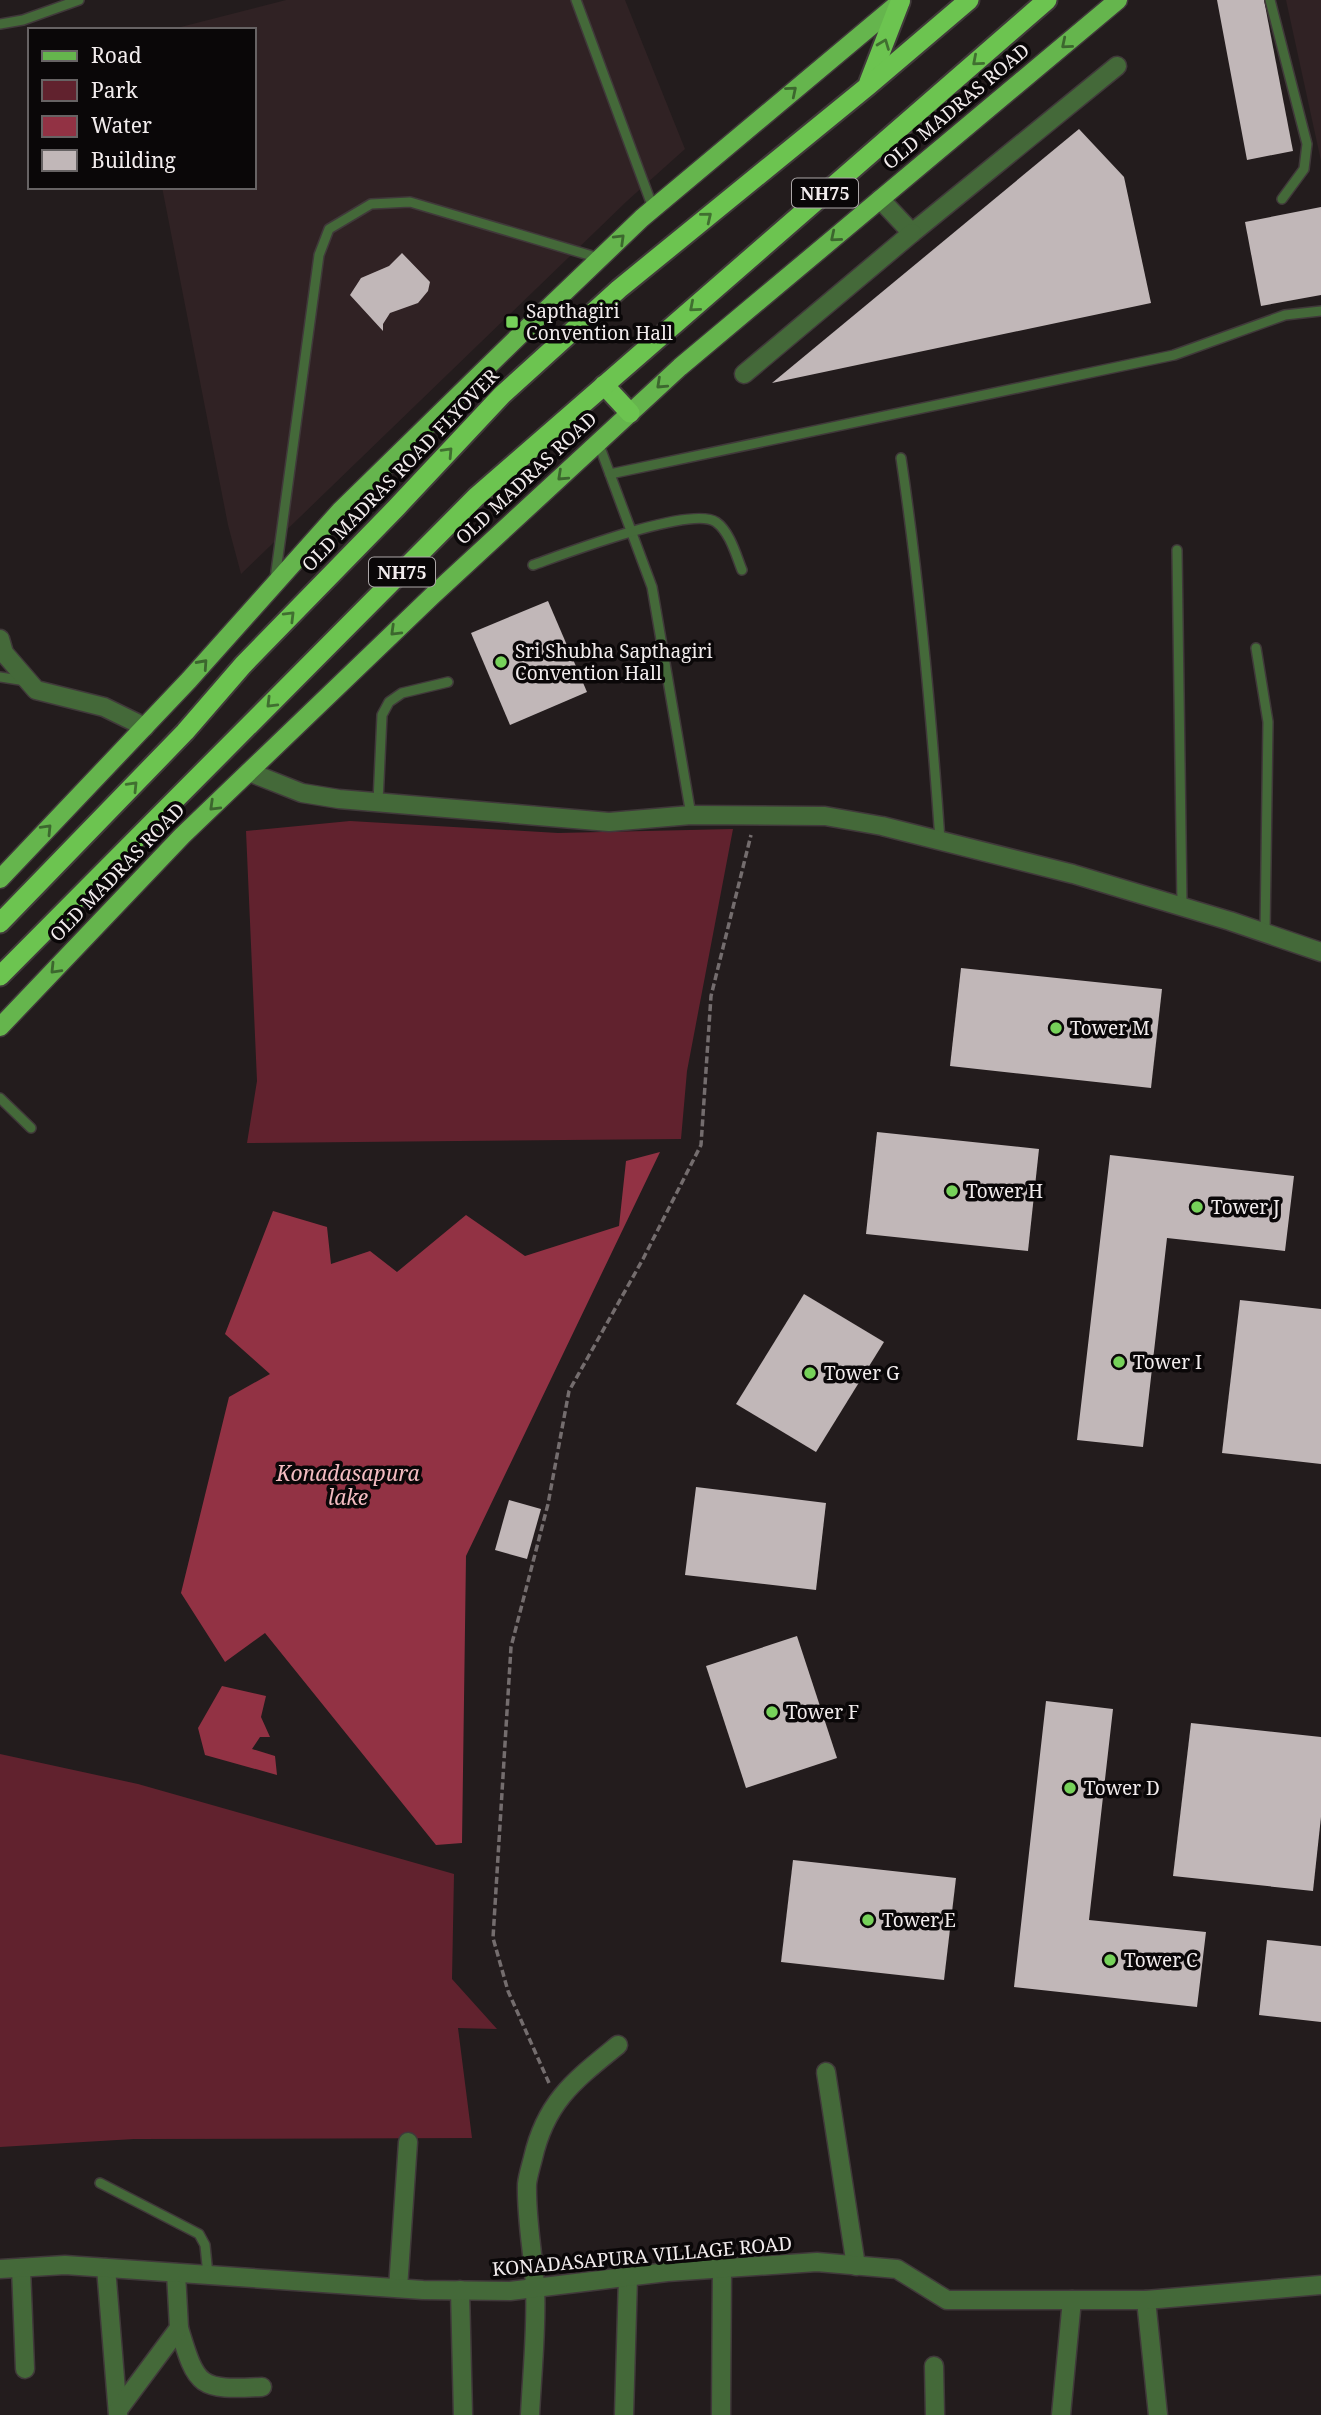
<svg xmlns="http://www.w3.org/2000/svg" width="1321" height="2415" font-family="'Noto Serif',serif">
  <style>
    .built { fill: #302224 }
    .green { fill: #61222e }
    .water { fill: #923244 }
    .building { fill: #c1b7b8 }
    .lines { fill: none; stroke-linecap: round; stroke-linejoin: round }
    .service-casing { stroke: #40393a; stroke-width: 12 }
    .minor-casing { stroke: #40393a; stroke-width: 21 }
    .tertiary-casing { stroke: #40393a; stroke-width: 21 }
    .primary-casing { stroke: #40393a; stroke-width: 21 }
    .trunk-casing { stroke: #40393a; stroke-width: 23 }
    .path { stroke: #746d6e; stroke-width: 3.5; stroke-dasharray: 7 3.5; stroke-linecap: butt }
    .service { stroke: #446939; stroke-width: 9 }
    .minor { stroke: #446939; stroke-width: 18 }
    .tertiary { stroke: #446939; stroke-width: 18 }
    .primary { stroke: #65b54d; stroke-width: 18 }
    .trunk { stroke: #6cc450; stroke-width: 19 }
    .oneway { stroke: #406f30 }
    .oneway2 { stroke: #3c672e }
    .poi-dot { fill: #76d25a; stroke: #0a0708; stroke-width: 2.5 }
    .labels { text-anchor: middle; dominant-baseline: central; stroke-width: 7; stroke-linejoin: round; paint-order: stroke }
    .shield { fill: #0a0708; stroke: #aca7a8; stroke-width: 2 }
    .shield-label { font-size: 18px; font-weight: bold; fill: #f2eced }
    .street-label { font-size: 19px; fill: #f2eced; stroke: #0a0708 }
    .poi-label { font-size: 19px; fill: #f2eced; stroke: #0a0708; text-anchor: start }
    .water-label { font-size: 21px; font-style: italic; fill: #f3bcc1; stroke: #0a0708 }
  </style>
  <rect width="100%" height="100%" fill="#231c1d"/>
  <g class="built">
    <path d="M286,0H625L685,149L627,201L241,574L228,525L162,187H254V30H169Z"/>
    <path d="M1286,0H1321V161Z"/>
  </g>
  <g class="green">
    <path d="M350,821L558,833L733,829L687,1071L681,1139L247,1143L257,1081L246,831Z"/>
    <path d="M0,1754L138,1784L454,1874L452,1979L497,2029L458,2028L472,2138L134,2139L0,2147Z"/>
  </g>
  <g class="water">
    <path d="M660,1152L466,1556L462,1843L436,1845L265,1633L225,1662L181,1593L229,1397L270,1374L225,1334L273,1211L327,1227L331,1264L370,1251L397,1272L466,1215L525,1256L619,1226L626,1161Z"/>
    <path d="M222,1686L266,1696L261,1717L270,1737H260L252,1749L275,1756L277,1775L205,1755L198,1728Z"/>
  </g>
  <g class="building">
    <path d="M1217,0H1264L1293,151L1247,160Z"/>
    <path d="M1079,129L1124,177L1151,303L772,383Z"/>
    <path d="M1321,207V295L1261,306L1245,222Z"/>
    <path d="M402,253L430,282L428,291L418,303L390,313L383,324V331L350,295L361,278L389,266Z"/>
    <path d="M548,601L587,692L510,725L471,633Z"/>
    <path d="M961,968L1162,989L1151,1088L950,1066Z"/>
    <path d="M877,1132L1039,1149L1028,1251L866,1234Z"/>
    <path d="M1110,1155L1294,1176L1285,1251L1167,1238L1143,1447L1077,1440Z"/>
    <path d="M804,1294L884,1342L816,1452L736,1404Z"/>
    <path d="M1240,1300L1321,1309V1464L1222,1453Z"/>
    <path d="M696,1487L826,1503L816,1590L685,1575Z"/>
    <path d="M509,1500L541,1509L527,1559L495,1550Z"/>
    <path d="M797,1636L837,1758L746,1788L706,1666Z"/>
    <path d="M1046,1701L1113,1709L1089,1920L1206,1932L1197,2007L1014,1987Z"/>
    <path d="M1191,1723L1321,1737V1817L1313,1891L1173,1876Z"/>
    <path d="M793,1860L956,1878L944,1980L781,1962Z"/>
    <path d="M1267,1940L1321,1946V2022L1259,2015Z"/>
  </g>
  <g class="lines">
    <defs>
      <g id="service">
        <path d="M576,0L653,208"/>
        <path d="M1270,0L1307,144L1304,169L1282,199"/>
        <path d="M0,24L23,20L79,0"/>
        <path d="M598,442L652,587L691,815"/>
        <path d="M901,458C920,585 931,712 940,840"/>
        <path d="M610,474L1174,355L1285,315L1321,311"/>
        <path d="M1177,550L1182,906"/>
        <path d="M533,565C564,554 691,505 716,522C730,532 736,555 742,570"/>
        <path d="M275,579L319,255L329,229L371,204L410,202L599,258"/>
        <path d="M1256,648L1268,722L1265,933"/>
        <path d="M0,677L26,681"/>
        <path d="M378,802L382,715L389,702L402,693L448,682"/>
        <path d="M0,1098L31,1128"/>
        <path d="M100,2183L199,2234L205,2245L208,2275"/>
      </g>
      <g id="minor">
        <path d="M880,199L912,233L1117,66"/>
        <path d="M744,374L912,233"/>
        <path d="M0,639L4,653L36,690L104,707L145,727"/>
        <path d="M826,2072L856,2266"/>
        <path d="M21,2268L25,2369"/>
        <path d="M106,2268L118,2415"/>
        <path d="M398,2288L408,2142"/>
        <path d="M460,2290L463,2415"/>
        <path d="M1146,2300L1158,2415"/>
        <path d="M179,2328C197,2388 199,2390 262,2387"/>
        <path d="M934,2366L935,2415"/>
        <path d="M118,2410L179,2328L176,2273"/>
        <path d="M530,2415C532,2373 537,2328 535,2286C533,2252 526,2218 527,2184C528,2175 531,2166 533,2158C546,2101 575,2080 618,2045"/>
        <path d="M624,2415L628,2277"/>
        <path d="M721,2415L722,2269"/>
        <path d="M1061,2415L1072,2300"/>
      </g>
      <g id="tertiary">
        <path d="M249,772L302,793L339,799L609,822L691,815L825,816L882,826L1073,874L1230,921L1321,952"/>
        <path d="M0,2269L65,2265L423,2290L510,2291L667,2272L817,2262L897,2269L947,2300H1146L1321,2285"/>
      </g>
      <g id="primary">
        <path d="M0,879L189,680L340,511L522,333L642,218L901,1"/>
        <path d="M0,1027L182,836L432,596L680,367L1118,0"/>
      </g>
      <g id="trunk">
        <path d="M869,82L900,2"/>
        <path d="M604,385L630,413"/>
        <path d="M0,923L185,732L243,665L397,507L502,395L619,289L868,86L969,0"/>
        <path d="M0,976L476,497L1047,0"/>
      </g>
    </defs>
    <use href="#service" class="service-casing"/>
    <use href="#minor" class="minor-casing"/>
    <use href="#tertiary" class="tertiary-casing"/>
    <use href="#primary" class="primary-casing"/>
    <use href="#trunk" class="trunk-casing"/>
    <path class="path" d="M549,2083L508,1991L493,1938L511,1647L548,1504L569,1391L643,1259L701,1145L711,996L751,835"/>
    <use href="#service" class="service"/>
    <use href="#minor" class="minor"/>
    <use href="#tertiary" class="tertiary"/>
    <use href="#primary" class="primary"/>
    <use href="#trunk" class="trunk"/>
  </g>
  <defs><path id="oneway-chevron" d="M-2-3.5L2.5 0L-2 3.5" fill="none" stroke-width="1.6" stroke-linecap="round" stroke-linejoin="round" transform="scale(1.75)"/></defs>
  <g class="oneway">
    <use href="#oneway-chevron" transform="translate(884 44) rotate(-69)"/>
    <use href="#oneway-chevron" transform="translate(977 61) rotate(139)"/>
    <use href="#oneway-chevron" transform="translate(707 217) rotate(-39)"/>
    <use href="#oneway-chevron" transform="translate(694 307) rotate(139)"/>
    <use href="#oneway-chevron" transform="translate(448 452) rotate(-47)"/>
    <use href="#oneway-chevron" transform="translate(290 616) rotate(-45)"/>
    <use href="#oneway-chevron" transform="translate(271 703) rotate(135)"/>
    <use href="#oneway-chevron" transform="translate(133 786) rotate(-46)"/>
  </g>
  <g class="oneway2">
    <use href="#oneway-chevron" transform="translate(1066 44) rotate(140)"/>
    <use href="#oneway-chevron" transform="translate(792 91) rotate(-40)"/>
    <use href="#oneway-chevron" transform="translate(835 237) rotate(140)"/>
    <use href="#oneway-chevron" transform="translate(620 239) rotate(-44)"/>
    <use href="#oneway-chevron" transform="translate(661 384) rotate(137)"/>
    <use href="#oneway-chevron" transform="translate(562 476) rotate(137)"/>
    <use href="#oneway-chevron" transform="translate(395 631) rotate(136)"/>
    <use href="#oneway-chevron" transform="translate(203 664) rotate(-48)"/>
    <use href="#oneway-chevron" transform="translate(214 806) rotate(136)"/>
    <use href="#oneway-chevron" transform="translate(47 829) rotate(-46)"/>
    <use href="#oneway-chevron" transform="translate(55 969) rotate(134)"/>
  </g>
  <g class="poi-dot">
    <rect x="505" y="315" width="14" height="14" rx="3.5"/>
    <circle cx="501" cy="662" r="7"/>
    <circle cx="1056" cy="1028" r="7"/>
    <circle cx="952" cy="1191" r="7"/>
    <circle cx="1197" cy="1207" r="7"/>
    <circle cx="1119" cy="1362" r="7"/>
    <circle cx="810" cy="1373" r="7"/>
    <circle cx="772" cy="1712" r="7"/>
    <circle cx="1070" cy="1788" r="7"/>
    <circle cx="868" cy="1920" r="7"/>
    <circle cx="1110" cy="1960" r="7"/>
  </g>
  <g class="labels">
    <g class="shield">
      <rect x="792" y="178.5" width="66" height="29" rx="5"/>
      <rect x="369" y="557.5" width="66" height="29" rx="5"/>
    </g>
    <g class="shield-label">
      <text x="825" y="193">NH75</text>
      <text x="402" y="572">NH75</text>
    </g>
    <g class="street-label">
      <text transform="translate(956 106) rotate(-40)">OLD MADRAS ROAD</text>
      <text transform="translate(400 470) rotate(-46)">OLD MADRAS ROAD FLYOVER</text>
      <text transform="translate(526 478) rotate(-43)">OLD MADRAS ROAD</text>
      <text transform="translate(117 872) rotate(-46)">OLD MADRAS ROAD</text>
      <text transform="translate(642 2256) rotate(-5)">KONADASAPURA VILLAGE ROAD</text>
    </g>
    <g class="poi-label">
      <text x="526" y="311">Sapthagiri<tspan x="526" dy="22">Convention Hall</tspan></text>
      <text x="515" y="651">Sri Shubha Sapthagiri<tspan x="515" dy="22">Convention Hall</tspan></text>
      <text x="1070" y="1028">Tower M</text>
      <text x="966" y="1191">Tower H</text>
      <text x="1211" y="1207">Tower J</text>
      <text x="1133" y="1362">Tower I</text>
      <text x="824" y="1373">Tower G</text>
      <text x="786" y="1712">Tower F</text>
      <text x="1084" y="1788">Tower D</text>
      <text x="882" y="1920">Tower E</text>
      <text x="1124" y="1960">Tower C</text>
    </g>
    <g class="water-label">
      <text x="348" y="1473">Konadasapura<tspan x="348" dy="24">lake</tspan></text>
    </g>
  </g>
  <rect x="28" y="28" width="228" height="161" fill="#0a0708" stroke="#676364" stroke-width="2"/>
  <rect x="42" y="51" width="35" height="10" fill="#65b54d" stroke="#676364" stroke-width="2"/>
  <text x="91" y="63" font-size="21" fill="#f2eced">Road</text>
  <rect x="42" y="80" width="35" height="21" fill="#61222e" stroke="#676364" stroke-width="2"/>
  <text x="91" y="98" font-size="21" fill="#f2eced">Park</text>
  <rect x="42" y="116" width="35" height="21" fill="#923244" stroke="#676364" stroke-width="2"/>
  <text x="91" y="133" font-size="21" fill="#f2eced">Water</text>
  <rect x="42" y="150" width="35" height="21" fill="#c1b7b8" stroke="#676364" stroke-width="2"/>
  <text x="91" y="168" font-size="21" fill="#f2eced">Building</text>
</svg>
